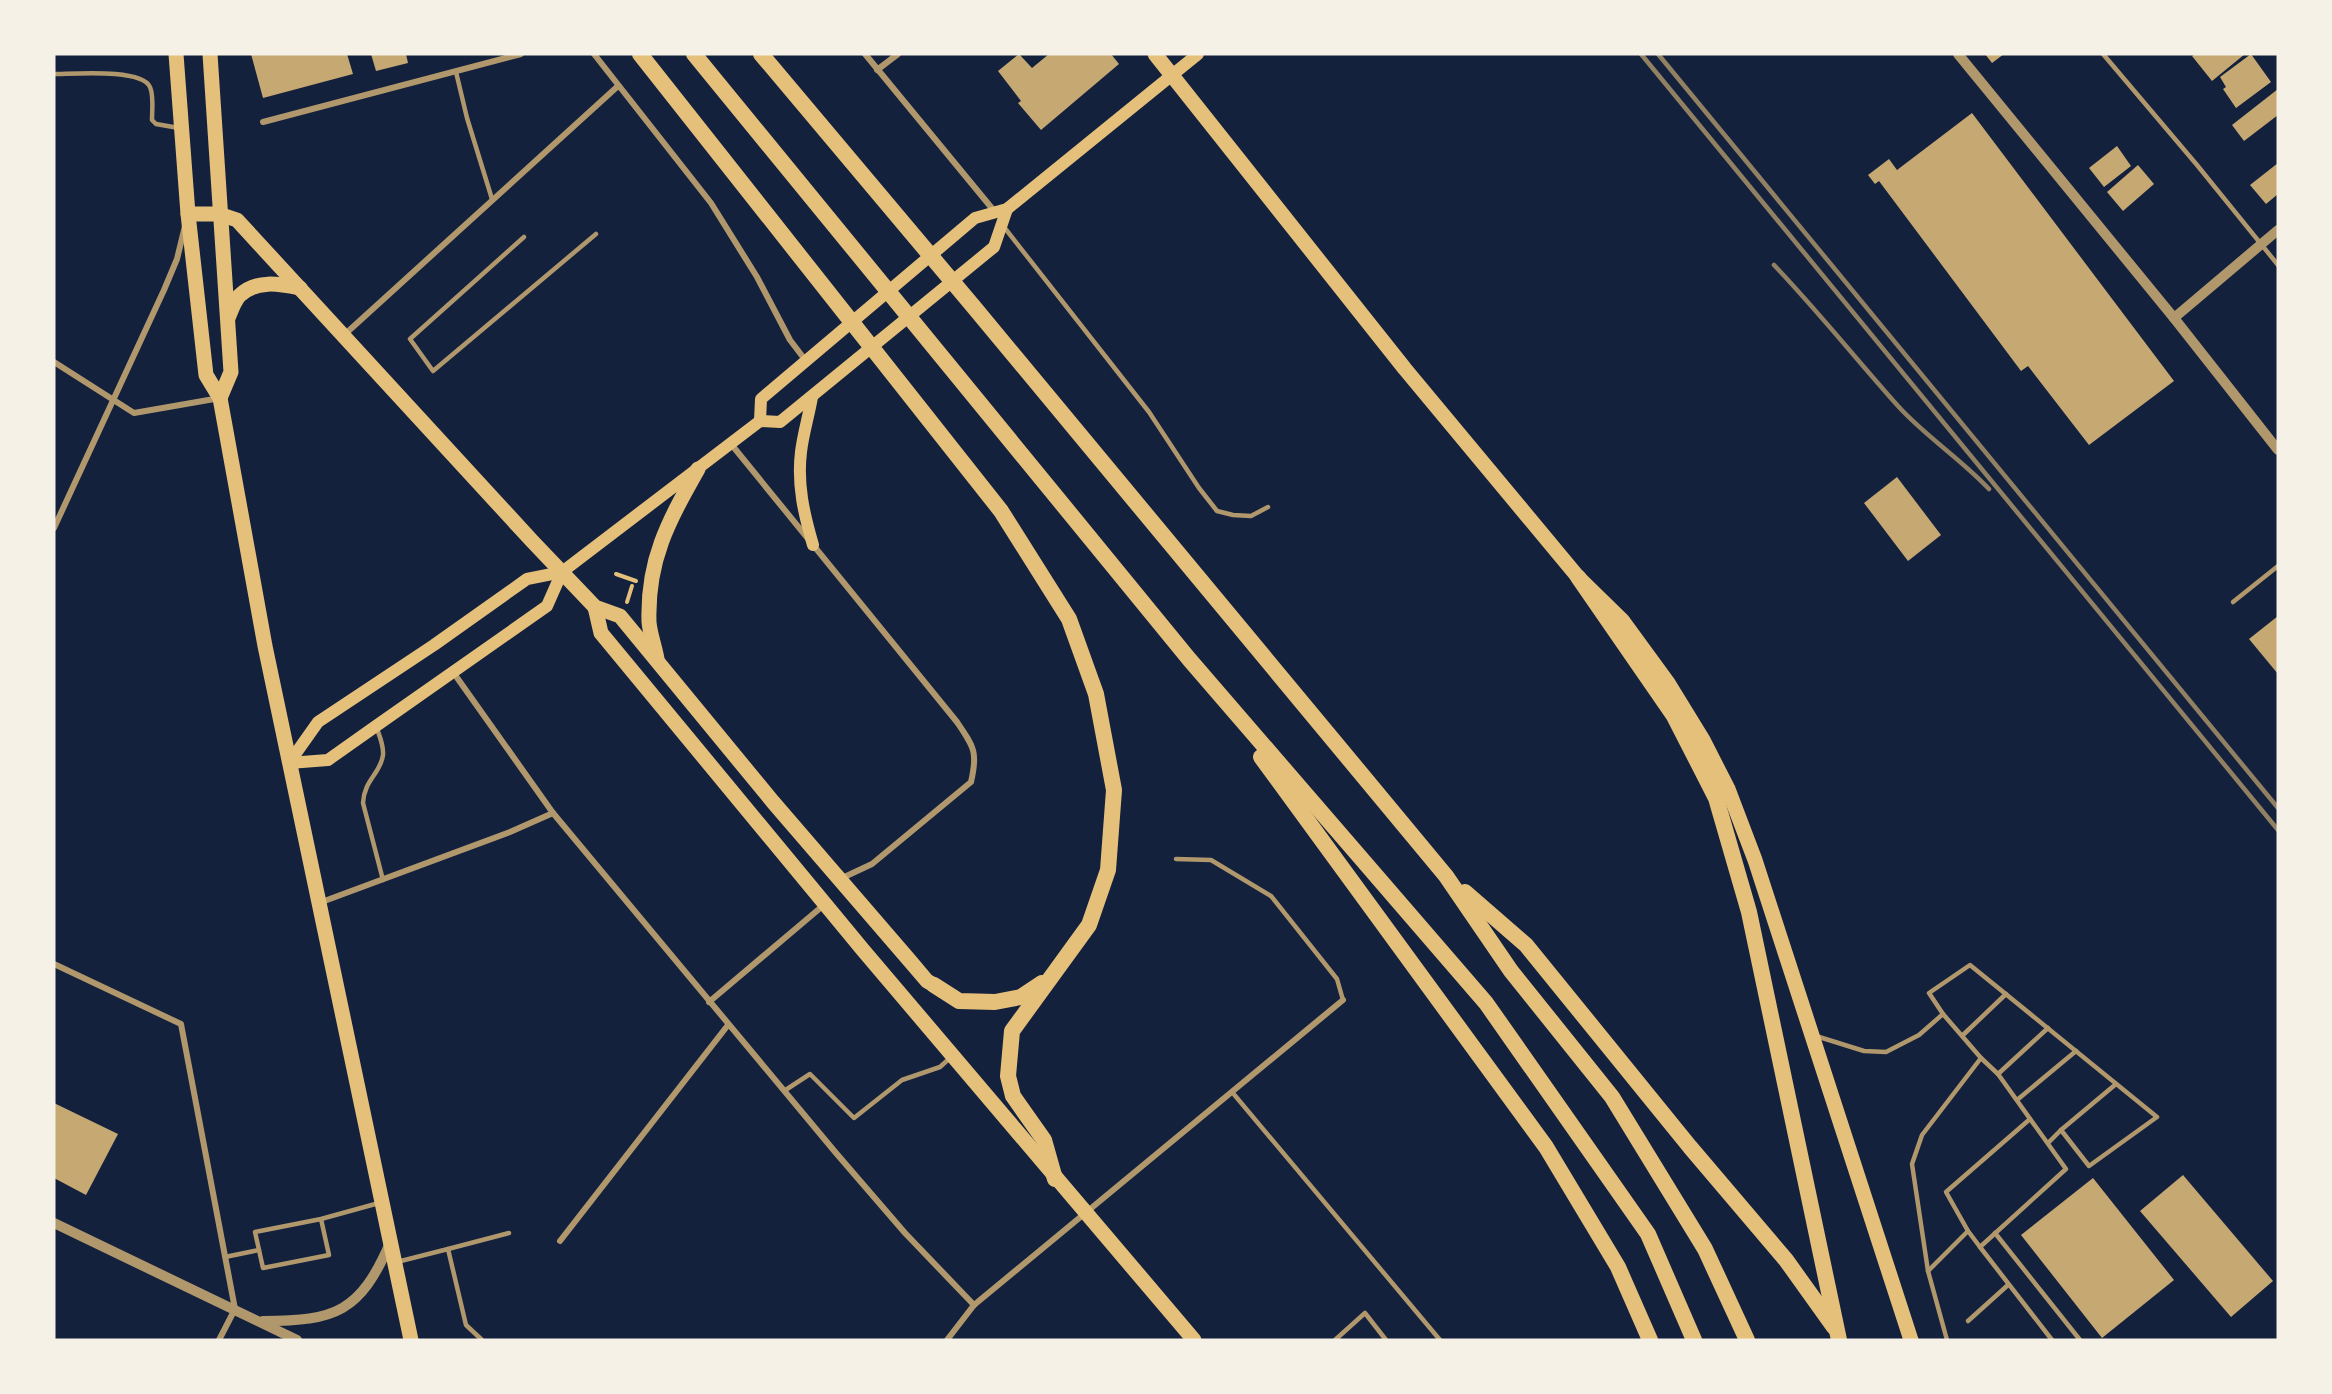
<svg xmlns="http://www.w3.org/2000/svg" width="2332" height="1394" font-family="Karla,sans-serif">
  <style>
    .building { fill: #c6a872 }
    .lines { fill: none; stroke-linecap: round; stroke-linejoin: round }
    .path { stroke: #e5c07b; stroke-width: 4 }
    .service { stroke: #b1986c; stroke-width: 4.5 }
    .minor { stroke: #b1986c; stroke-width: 6 }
    .tertiary { stroke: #b1986c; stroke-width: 10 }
    .secondary { stroke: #e5c07b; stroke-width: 12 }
    .primary { stroke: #e5c07b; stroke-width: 15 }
    .motorway { stroke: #e5c07b; stroke-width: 16 }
    .rail { stroke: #918062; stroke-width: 4.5 }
  </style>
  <rect width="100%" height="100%" fill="#14213d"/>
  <g class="building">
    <path d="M251,54H347L353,74L263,98Z"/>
    <path d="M371,54H406L408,63L376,71Z"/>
    <path d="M1019,54L1032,68L1049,54H1111L1119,64L1041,130L1018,103L1021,101L998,71Z"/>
    <path d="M1985,54H2004L1992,63Z"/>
    <path d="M2195,54H2245L2212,81L2192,56Z"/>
    <path d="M2251,54L2271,82L2236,108L2223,89L2226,87L2220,77Z"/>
    <path d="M2278,89V115L2244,141L2232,125Z"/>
    <path d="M1972,113L2174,381L2089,445L2028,366L2021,371L1879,181L1875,184L1868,175L1889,159L1897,170Z"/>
    <path d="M2117,146L2131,166L2104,187L2089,168Z"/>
    <path d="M2278,163V194L2266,204L2250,185Z"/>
    <path d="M2138,165L2154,184L2123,211L2107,192Z"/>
    <path d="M1897,477L1941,535L1908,561L1864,503Z"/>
    <path d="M2278,616V674L2249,639Z"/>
    <path d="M54,1103L118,1134L86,1195L54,1178Z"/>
    <path d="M2183,1175L2273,1281L2231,1317L2140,1211Z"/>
    <path d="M2093,1178L2174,1280L2102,1338L2021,1235Z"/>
  </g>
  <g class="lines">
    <g class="path">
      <path d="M616,574L636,581"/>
      <path d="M627,602L632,586"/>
    </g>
    <g class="service">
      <path d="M2103,54L2197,165L2278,265"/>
      <path d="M456,72L467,118L492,199"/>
      <path d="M54,74C72,74 142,68 150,87C154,96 152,110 152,120L156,124L179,128"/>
      <path d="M1004,227L1149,412L1199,488L1217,511L1233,515L1251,516L1268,507"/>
      <path d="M524,237L410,339L433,371L596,234"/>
      <path d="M2233,602L2278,566"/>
      <path d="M376,726C379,735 384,745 383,755C381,773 364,780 363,803L383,880"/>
      <path d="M1176,859L1211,860L1271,896L1337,979L1343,1000"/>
      <path d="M1943,1014L1929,993L1970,965L2157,1117L2089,1166L2061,1130L2048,1143"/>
      <path d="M1963,1035L2006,994"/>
      <path d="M1816,1036L1864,1051L1886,1052L1919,1035L1943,1014L1981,1058L1922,1135L1912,1164L1928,1271L1947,1340"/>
      <path d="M1998,1074L2048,1028"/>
      <path d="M784,1091L810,1074L854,1118L902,1080L940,1067L950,1058"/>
      <path d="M1232,1092L1440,1340"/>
      <path d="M2017,1100L2076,1051"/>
      <path d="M2061,1130L2116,1084"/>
      <path d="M321,1219L255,1232L263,1268L329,1255L321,1219L379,1203"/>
      <path d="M1968,1231L1946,1192L2030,1119"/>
      <path d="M1995,1233L2080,1340"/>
      <path d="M1980,1247L2052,1340"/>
      <path d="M448,1249L509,1233"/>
      <path d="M225,1257L259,1250"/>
      <path d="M397,1262L448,1249L466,1325L482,1340"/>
      <path d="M1928,1271L1968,1231L1980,1247L2066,1169L1998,1074L1981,1058"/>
      <path d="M1968,1321L2008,1285"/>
      <path d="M1335,1340L1365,1313L1386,1340"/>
    </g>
    <g class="minor">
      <path d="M594,54L711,203L757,277L790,340L806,361"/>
      <path d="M865,54L995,212"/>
      <path d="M877,70L898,54"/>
      <path d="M263,122L521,54"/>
      <path d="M343,336L618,86"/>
      <path d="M54,362L134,413L220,398"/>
      <path d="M731,444L957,722C974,747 978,752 971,782L872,864L840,879"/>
      <path d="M54,528L164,290L177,259L185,226"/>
      <path d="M453,672L553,813L836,1153L905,1233L974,1305"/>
      <path d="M319,903L510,832L553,813"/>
      <path d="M54,964L181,1024L235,1309L219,1340"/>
      <path d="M709,1002L825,904"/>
      <path d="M560,1241L728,1025"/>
      <path d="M947,1340L974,1305L1343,1000"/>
    </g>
    <g class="tertiary">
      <path d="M1958,54L2174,318L2278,450"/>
      <path d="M2174,318L2278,230"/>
      <path d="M54,1223L297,1340"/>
      <path d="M263,1321C336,1321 360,1312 390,1243"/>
    </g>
    <g class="secondary">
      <path d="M812,397C809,415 803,434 801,452C797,485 804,514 813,545"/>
      <path d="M760,421L761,399L975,218L1007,209L1198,54"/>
      <path d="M289,763L318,722L434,645L527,579L562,572L760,421L780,422L994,247L1007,209"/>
      <path d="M289,763L328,760L376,726L547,606L562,572"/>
    </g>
    <g class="primary">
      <path d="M176,54L188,214L206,375L220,398L265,646L411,1340"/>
      <path d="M210,54L231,372L220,398"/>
      <path d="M1155,54L1405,369L1578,577L1622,620L1668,683L1703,740L1728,789L1755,860L1911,1340"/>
      <path d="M188,214H219L237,220L533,542L595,607L620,616L773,802L910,961L927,981L934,985"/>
      <path d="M228,318C231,311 234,302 239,296C256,279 280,284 300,288"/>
      <path d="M595,607L601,633L863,950L1194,1340"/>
      <path d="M657,659C655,647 650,634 649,622C647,560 668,522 698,469"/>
    </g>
    <g class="motorway">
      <path d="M640,54L1001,511L1069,619L1096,694L1114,790L1108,870L1089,925L1012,1031L1008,1076L1013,1096L1044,1140L1055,1179"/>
      <path d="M694,54L1189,659L1486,1003L1648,1234L1694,1340"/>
      <path d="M761,54L973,306L1446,876L1511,971L1612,1097L1705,1249L1747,1340"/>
      <path d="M1578,577L1674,716L1716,798L1749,912L1839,1340"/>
      <path d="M1261,757L1546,1147L1618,1267L1650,1340"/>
      <path d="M1465,892L1526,945L1690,1147L1786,1260L1834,1327"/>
      <path d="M934,985L959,1001L995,1002L1021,997L1042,983"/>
    </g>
    <g class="rail">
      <path d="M1641,54L2278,830"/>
      <path d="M1658,54L2278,808"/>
      <path d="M1774,265C1817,310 1856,359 1898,406C1925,436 1961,459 1989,489"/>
    </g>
  </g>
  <rect width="2332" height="1394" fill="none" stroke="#f6f1e7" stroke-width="111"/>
</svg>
